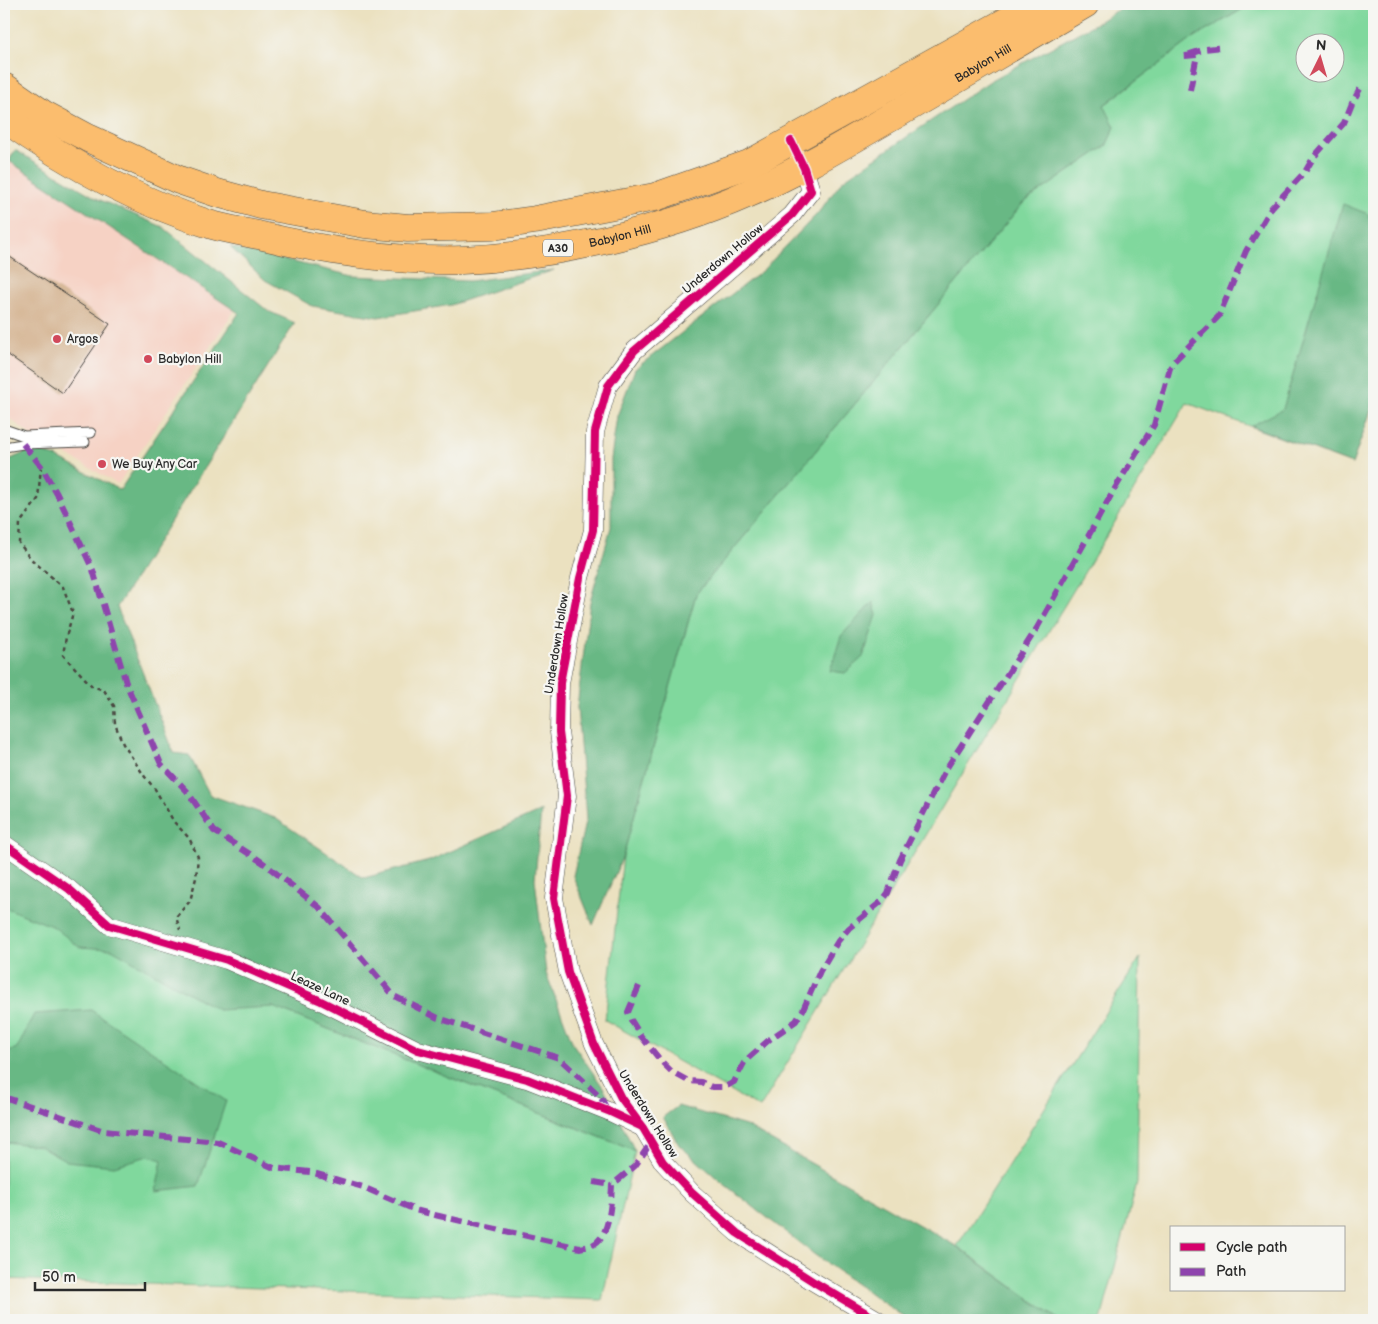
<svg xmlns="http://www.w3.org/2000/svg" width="1378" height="1324" font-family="'Balsamiq Sans',sans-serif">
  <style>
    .built { fill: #f6d2c4 }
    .green { fill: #80d89d; stroke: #568264; fill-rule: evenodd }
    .forest { fill: #68b884; stroke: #4a7258 }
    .building { fill: #d0ab85 }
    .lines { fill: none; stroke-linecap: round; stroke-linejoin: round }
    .service-casing { stroke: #484641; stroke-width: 11 }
    .minor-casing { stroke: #484641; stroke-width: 19 }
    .primary-casing { stroke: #484641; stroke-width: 29 }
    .path { stroke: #484641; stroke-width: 2.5; stroke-dasharray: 4 4; stroke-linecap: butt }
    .service { stroke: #fff; stroke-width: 9 }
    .minor { stroke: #fff; stroke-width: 18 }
    .primary { stroke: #fbbd6e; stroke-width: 28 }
    .quiet { stroke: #8e44ad; stroke-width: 6; stroke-dasharray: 12 6; stroke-linecap: butt }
    .cycleway-casing { stroke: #f6f6f2; stroke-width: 11 }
    .cycleway { stroke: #d6006c; stroke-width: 8 }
    .poi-dot { fill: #d1495b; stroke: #f6f6f2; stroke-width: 2 }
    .labels { text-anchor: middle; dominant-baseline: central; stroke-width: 4.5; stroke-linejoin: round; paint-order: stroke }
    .shield { fill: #f6f6f2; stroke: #686867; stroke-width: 1 }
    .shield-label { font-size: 11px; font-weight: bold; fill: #2b2b2b }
    .street-label { font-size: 12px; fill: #2b2b2b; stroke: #f6f6f2 }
    .poi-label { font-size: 12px; fill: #2b2b2b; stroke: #f6f6f2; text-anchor: start }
  </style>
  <rect width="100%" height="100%" fill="#f6f6f2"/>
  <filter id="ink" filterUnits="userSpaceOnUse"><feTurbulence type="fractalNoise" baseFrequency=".02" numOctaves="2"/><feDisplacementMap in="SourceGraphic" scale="10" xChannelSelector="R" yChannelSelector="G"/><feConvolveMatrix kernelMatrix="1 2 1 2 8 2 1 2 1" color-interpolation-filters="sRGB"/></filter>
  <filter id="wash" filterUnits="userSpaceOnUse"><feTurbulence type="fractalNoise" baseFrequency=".0096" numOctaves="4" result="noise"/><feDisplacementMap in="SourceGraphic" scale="20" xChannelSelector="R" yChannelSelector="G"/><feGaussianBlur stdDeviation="1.12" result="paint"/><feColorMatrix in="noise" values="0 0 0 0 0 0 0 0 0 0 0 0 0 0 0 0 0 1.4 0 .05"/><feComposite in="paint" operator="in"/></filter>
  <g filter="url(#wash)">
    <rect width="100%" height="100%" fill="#ebe1c0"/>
    <path class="built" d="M4,154L237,307L118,484L67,455L47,448L4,414Z"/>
    <g class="green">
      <path d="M1251,4H1374V402L1352,464L1187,403L760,1108L605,1020L623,856L696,594L1023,203L1106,146L1114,127L1103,106L1192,39ZM1306,42H1336V72H1306Z"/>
      <path d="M4,900L635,1151L602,1300L4,1279Z"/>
      <path d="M1140,958L1137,1183L1101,1320H1059L957,1246Z"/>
    </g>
    <g class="forest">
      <path d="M1127,4H1251L1192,39L1104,105L1115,127L1106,146L1023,203L696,594L623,856L593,925L573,876L586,818L577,707L590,602L611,527V459L617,416L635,369L763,270L818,213L843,180L990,81L1100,21Z"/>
      <path d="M15,150L98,199L163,227L268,311L295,323L117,607L174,753L189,755L210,795L275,818L364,878L429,861L541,811L535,879L546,973L573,1044L605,1090L635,1151L273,1007L218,1010L112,949L79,947L54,927L4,907V462L33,449L56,457L120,490L239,313L9,161Z"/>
      <path d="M1343,204L1368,214L1374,224V402L1352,464L1251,426L1283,409Z"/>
      <path d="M230,247L353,276L469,281L554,270L451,305L378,317L312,306L265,280Z"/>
      <path d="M873,602L877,615L863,657L845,673L830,671L841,636Z"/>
      <path d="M91,1010L226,1101L198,1186L156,1191L162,1160L148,1156L114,1166L67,1161L40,1146L5,1142L12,1107L4,1083V1055L18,1047L34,1014Z"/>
      <path d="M678,1106L746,1126L956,1246L1059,1320H908L815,1255L719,1180L679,1145L663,1117Z"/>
    </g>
    <g id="blocks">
      <path class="building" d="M4,253L110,324L63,393L4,352Z"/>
    </g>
  </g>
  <g filter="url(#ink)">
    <use href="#blocks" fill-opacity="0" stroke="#484641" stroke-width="1"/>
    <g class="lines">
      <defs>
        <g id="service">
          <path d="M4,429L24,436L91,433"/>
          <path d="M4,447L23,444L85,442"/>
        </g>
        <g id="minor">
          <path d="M799,158L804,168L811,191L792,215L634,351L608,386L595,432L593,530L580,578L560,683L559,732L567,796L554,898L568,972L594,1044L621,1098L643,1128L663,1162L692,1193L737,1233L814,1282L878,1320"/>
          <path d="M4,844L69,889L109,925L227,960L319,1000L418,1050L527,1079L608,1111L641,1127"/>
        </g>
        <g id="primary">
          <path d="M4,87L43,114L88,138L179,180L217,193L261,205L365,224L408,228L493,226L535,220L655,197L749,164L1038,4"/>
          <path id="s1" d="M4,118C67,163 138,202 212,225C227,229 243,232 258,235C325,251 393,262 462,260C554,256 663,231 747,194C801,171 851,140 902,111C963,75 1024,39 1085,4"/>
        </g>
      </defs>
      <use href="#service" class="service-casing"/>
      <use href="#minor" class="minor-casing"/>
      <use href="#primary" class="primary-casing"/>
      <path class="path" d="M41,466L38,499L20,523L19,543L31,559L63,587L73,613L66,637L63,655L92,686L104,690L114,706L115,724L123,744L145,777L155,789L174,822L189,838L198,857L196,878L190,901L176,917L180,930"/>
      <use href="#service" class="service"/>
      <use href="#minor" class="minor"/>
      <use href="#primary" class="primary"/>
      <g class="quiet">
        <path d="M1190,90L1197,55L1184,56L1205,49L1224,47"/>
        <path d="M23,444L41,466L57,494L93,570L126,683L161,764L187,791L214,831L262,862L319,907L394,996L438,1018L559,1058L600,1096L608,1111"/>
        <path d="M639,986L628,1012L631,1020L641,1036L661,1061L672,1072L688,1081L701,1082L712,1087H725L734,1082L745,1061L770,1039L796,1021L803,1010L820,971L838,941L849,928L882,901L888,893L900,860L944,772L1037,628L1114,490L1154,425L1170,368L1174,361L1219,316L1246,251L1272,207L1305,172L1313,158L1344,123L1352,103L1360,89"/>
        <path d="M4,1097L104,1131L218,1142L274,1168L310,1172L363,1187L415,1210L439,1216L580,1248C583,1247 588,1247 592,1245C610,1238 611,1202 612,1185L635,1166L648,1147L646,1138"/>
        <path d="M594,1182L612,1185"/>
      </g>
      <defs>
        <g id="cycleway">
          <path d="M791,141L804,168L811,191L792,215L634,351L608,386L595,432L593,530L580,578L560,683L559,732L567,796L554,898L568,972L594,1044L621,1098L643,1128L663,1162L692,1193L737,1233L814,1282L878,1320"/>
          <path d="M4,844L69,889L109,925L227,960L319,1000L418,1050L527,1079L608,1111L642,1127"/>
        </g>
      </defs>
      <use href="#cycleway" class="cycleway-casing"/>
      <use href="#cycleway" class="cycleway"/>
    </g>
  </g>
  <g class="poi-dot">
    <circle cx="57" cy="339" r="5"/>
    <circle cx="148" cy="359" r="5"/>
    <circle cx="102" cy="464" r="5"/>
  </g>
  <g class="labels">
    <rect class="shield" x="543" y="239.5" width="30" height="17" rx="4"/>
    <g class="shield-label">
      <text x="558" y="248">A30</text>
    </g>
    <g class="street-label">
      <text stroke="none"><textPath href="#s1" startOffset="1052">Babylon Hill</textPath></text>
      <text stroke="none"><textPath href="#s1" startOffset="648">Babylon Hill</textPath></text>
      <text transform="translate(723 259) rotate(-40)">Underdown Hollow</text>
      <text transform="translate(557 644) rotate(-81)">Underdown Hollow</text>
      <text transform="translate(320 989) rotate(25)">Leaze Lane</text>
      <text transform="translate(648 1114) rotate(58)">Underdown Hollow</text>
    </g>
    <g class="poi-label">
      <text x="67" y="339">Argos</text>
      <text x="158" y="359">Babylon Hill</text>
      <text x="112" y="464">We Buy Any Car</text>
    </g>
  </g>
  <rect width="1378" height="1324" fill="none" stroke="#f6f6f2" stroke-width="20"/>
  <rect x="1170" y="1226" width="175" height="65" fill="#f6f6f2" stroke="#a5a5a2"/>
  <rect x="1180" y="1243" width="25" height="8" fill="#d6006c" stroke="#a5a5a2"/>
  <text x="1216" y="1252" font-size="15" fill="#2b2b2b">Cycle path</text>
  <rect x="1180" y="1268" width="25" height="8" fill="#8e44ad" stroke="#a5a5a2"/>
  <text x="1216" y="1276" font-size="15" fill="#2b2b2b">Path</text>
  <g transform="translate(1320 58) rotate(5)"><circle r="24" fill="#f6f6f2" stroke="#a5a5a2"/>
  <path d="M0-4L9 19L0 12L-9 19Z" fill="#d1495b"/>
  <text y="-8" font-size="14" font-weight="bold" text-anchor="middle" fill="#2b2b2b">N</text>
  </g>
  <path d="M35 1282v8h110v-8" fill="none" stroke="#2b2b2b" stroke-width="2.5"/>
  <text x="42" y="1282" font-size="15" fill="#2b2b2b" stroke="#f6f6f2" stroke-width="4" paint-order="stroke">50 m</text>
</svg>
